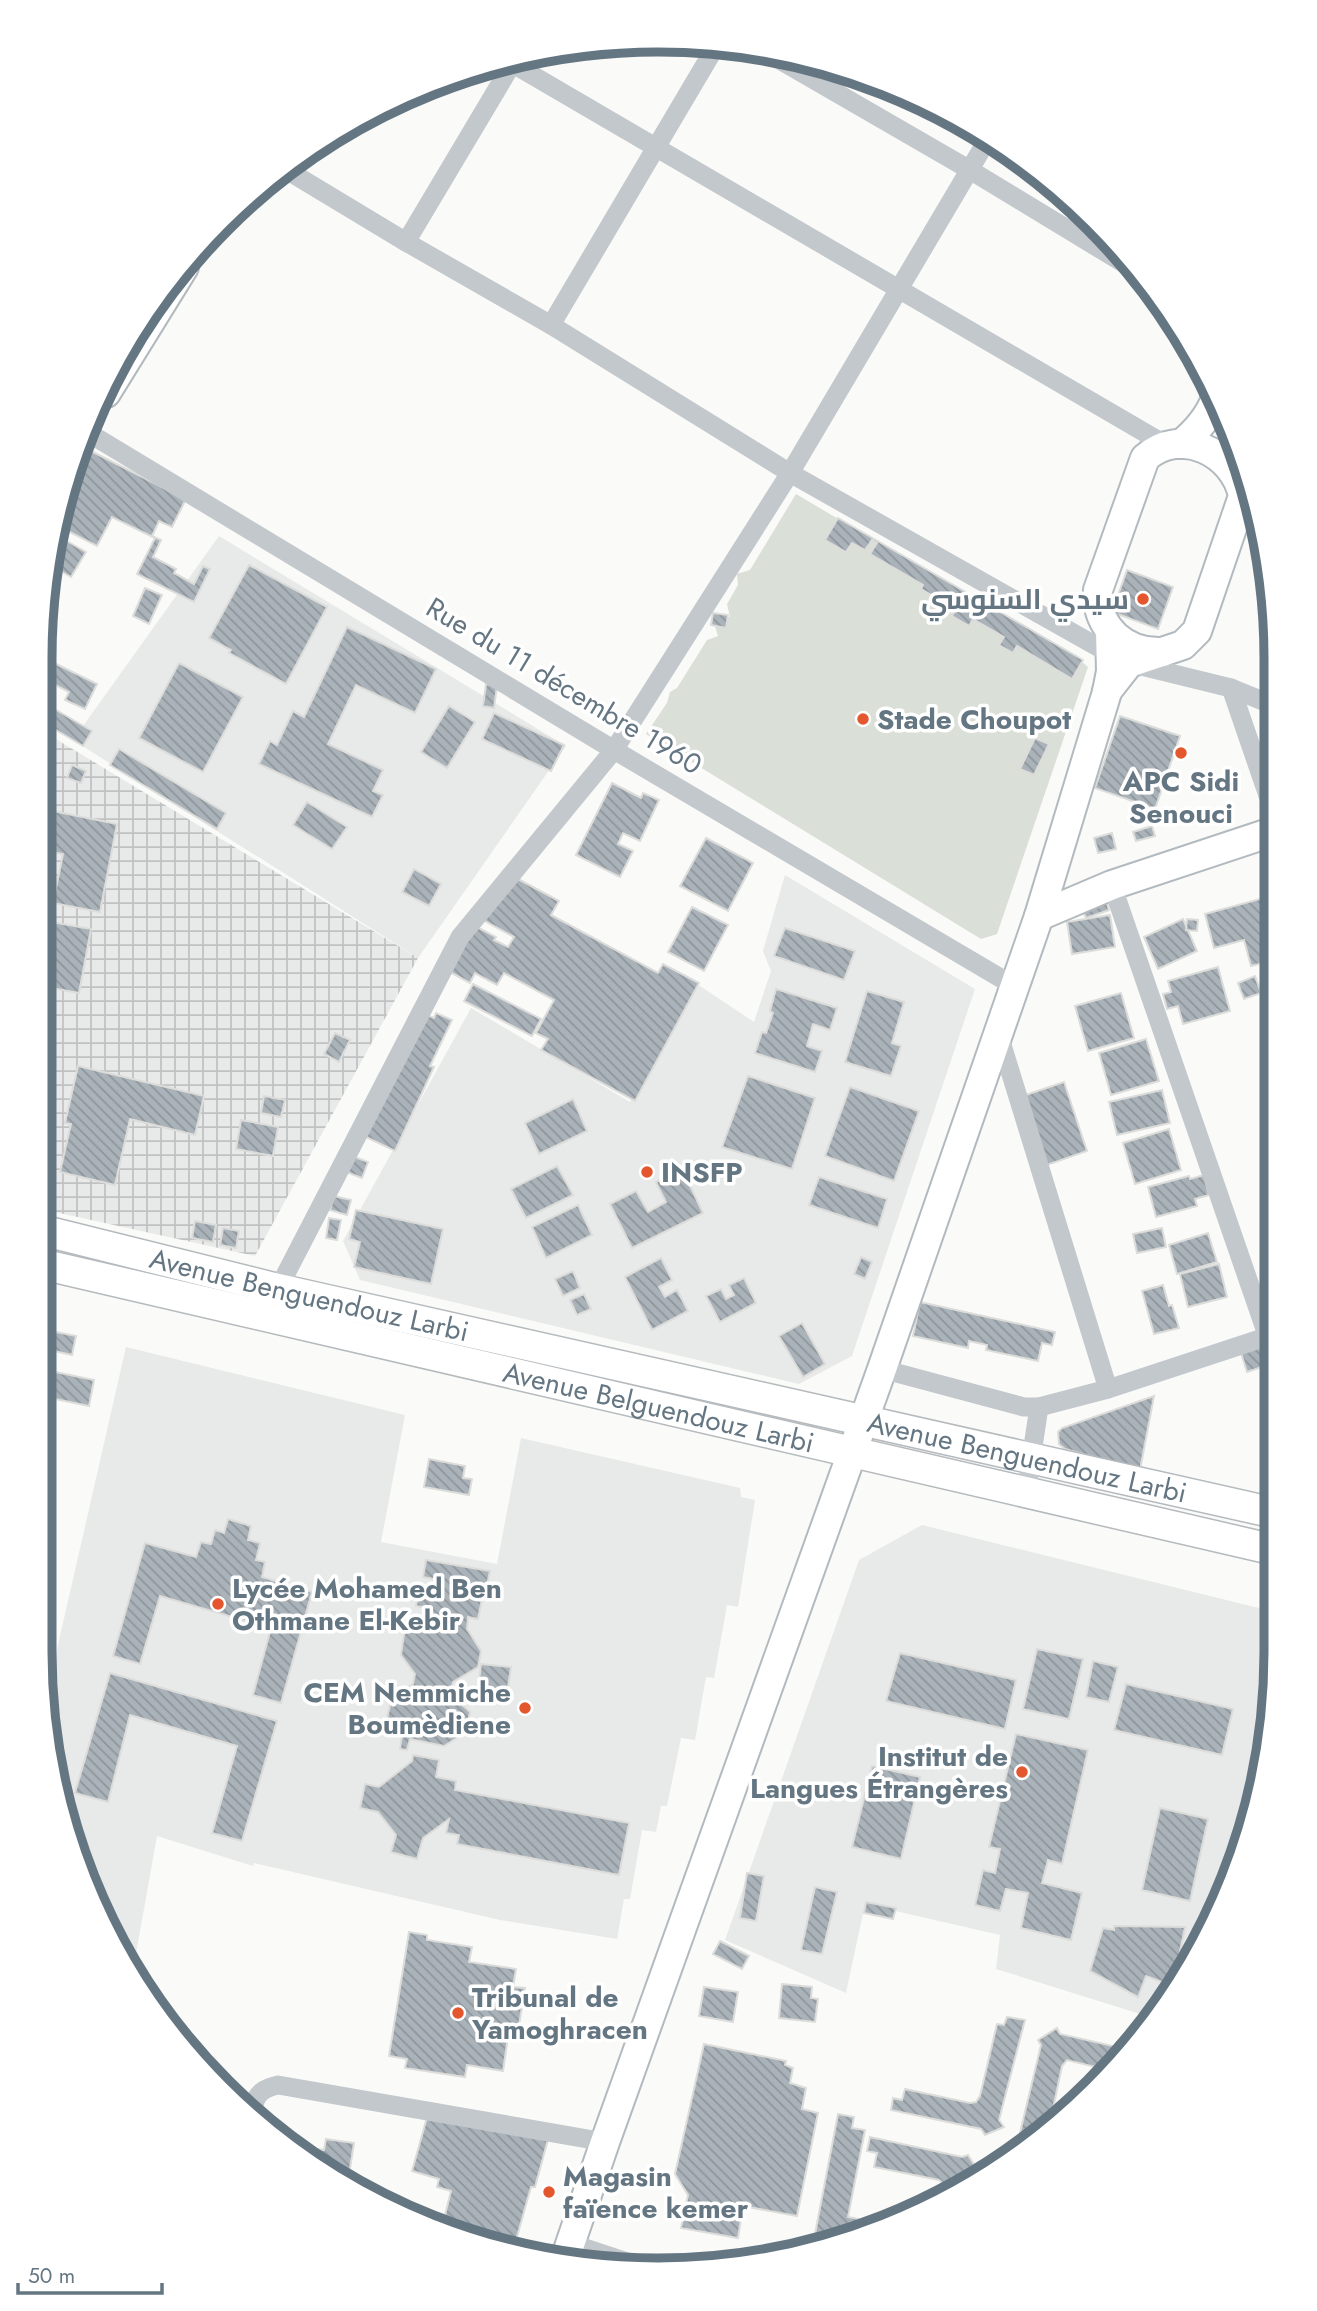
<svg xmlns="http://www.w3.org/2000/svg" width="1317" height="2311" font-family="Jost,Cairo,sans-serif">
  <style>
    .built { fill: #e8e9e9 }
    .industrial { fill: url(#industrial-grid) }
    .grass { fill: #dadfd7 }
    .building { fill: url(#building-back-hatch); stroke: #dcdcda; stroke-width: 2 }
    .lines { fill: none; stroke-linecap: round; stroke-linejoin: round }
    .secondary-casing { stroke: #b3babf; stroke-width: 32 }
    .primary-casing { stroke: #b5babe; stroke-width: 33 }
    .street { stroke: #c3c8cc; stroke-width: 19 }
    .secondary { stroke: #fff; stroke-width: 28 }
    .primary { stroke: #fff; stroke-width: 30 }
    .poi-dot { fill: #e4572e; stroke: #fff; stroke-width: 2.5 }
    .labels { text-anchor: middle; dominant-baseline: central; stroke-width: 7; stroke-linejoin: round; paint-order: stroke }
    .poi-label { font-size: 28px; font-weight: bold; fill: #657683; stroke: #fff; text-anchor: start }
    .street-label { font-size: 28px; fill: #657683; stroke: #fff }
    .rim { fill: none; stroke: #657683; stroke-width: 9 }
  </style>
  <defs>
    <pattern id="industrial-grid" width="8" height="8" patternUnits="userSpaceOnUse" patternTransform="scale(1.75)"><rect width="8" height="8" fill="#e8e9e9"/><path d="M0 4h8M4 0v8" fill="none" stroke="#c0c1c2"/></pattern>
    <pattern id="building-back-hatch" width="6" height="6" patternUnits="userSpaceOnUse" patternTransform="scale(1.75)"><rect width="6" height="6" fill="#aab3b9"/><path d="M-1 5l2 2M0 0l6 6M5-1l2 2" fill="none" stroke="#8e969c"/></pattern>
  </defs>
  <rect width="100%" height="100%" fill="#fafaf8"/>
  <g class="built">
    <path d="M219,536L566,746L418,958L73,740Z"/>
    <path d="M785,875L975,989L852,1356L799,1384L360,1280L343,1241L471,1008L630,1102L697,984L754,1022L771,971L763,951Z"/>
    <path d="M126,1347L405,1415L381,1542L497,1564L521,1438L740,1488L741,1497L755,1500L738,1607L727,1605L714,1678L706,1677L695,1740L681,1738L667,1806H661L656,1832L642,1830L630,1899H624L617,1939L500,1920L254,1863L253,1866L157,1836L134,1965L73,1851L47,1693Z"/>
    <path d="M922,1525L1275,1612V1693L1244,1852L1173,1996L1153,2018L996,1969L1000,1935L865,1904L846,1993L725,1940L859,1560Z"/>
  </g>
  <path class="industrial" d="M41,730L418,958L255,1256L41,1209Z"/>
  <path class="grass" d="M796,494L1060,650L1072,653L1088,667L997,934L981,939L646,734L667,703L670,692L677,688L707,640L718,636L713,620L730,617L727,604L738,585L737,574L750,570Z"/>
  <g class="building">
    <path d="M83,447L186,499L172,527L159,521L152,536L161,540L153,557L176,569L174,573L194,584L203,566L210,569L194,602L137,574L155,538L112,517L97,546L60,527L70,473Z"/>
    <path d="M838,518L1083,660L1072,679L1017,646L1013,653L999,645L1004,637L973,619L969,626L952,616L956,609L921,589L923,585L870,554L877,543L872,540L865,550L852,543L846,552L825,540Z"/>
    <path d="M58,536L86,552L71,577L52,566Z"/>
    <path d="M249,565L327,607L286,684L229,653L231,650L209,638Z"/>
    <path d="M1127,570L1173,587L1158,629L1112,612Z"/>
    <path d="M145,588L162,595L149,624L133,616Z"/>
    <path d="M713,613L728,615L726,628L711,625Z"/>
    <path d="M347,627L436,669L415,713L356,685L328,744L383,770L373,791L383,795L372,817L259,764L270,741L277,745L293,711L304,717Z"/>
    <path d="M42,657L97,684L85,709L65,700L69,692L42,678Z"/>
    <path d="M179,663L243,697L203,772L139,738Z"/>
    <path d="M486,684L497,686L494,708L483,706Z"/>
    <path d="M41,701L92,731L83,746L41,721Z"/>
    <path d="M449,706L475,722L447,768L421,752Z"/>
    <path d="M494,713L564,745L551,771L482,739Z"/>
    <path d="M1120,716L1180,736L1155,809L1095,788Z"/>
    <path d="M1035,738L1049,744L1034,775L1020,769Z"/>
    <path d="M119,749L226,813L217,829L110,765Z"/>
    <path d="M72,765L86,771L81,783L67,778Z"/>
    <path d="M612,783L641,798L643,793L659,800L640,841L623,833L618,844L633,851L620,877L576,855Z"/>
    <path d="M307,802L347,827L332,849L293,825Z"/>
    <path d="M43,809L117,824L100,912L53,903L63,854L41,850Z"/>
    <path d="M1152,826L1155,836L1136,841L1133,832Z"/>
    <path d="M1112,833L1116,849L1098,853L1094,838Z"/>
    <path d="M706,838L753,863L728,911L680,886Z"/>
    <path d="M414,869L441,884L429,906L402,892Z"/>
    <path d="M518,879L559,901L551,915L658,973L663,964L699,983L635,1101L541,1050L548,1039L536,1033L554,1000L504,973L497,985L475,973L470,983L441,967L466,921L496,937L494,940L508,947L514,937L483,920Z"/>
    <path d="M1275,895V960L1251,966L1244,940L1214,948L1205,914Z"/>
    <path d="M1106,900L1109,910L1086,918L1082,908Z"/>
    <path d="M692,907L728,925L704,971L668,952Z"/>
    <path d="M1110,915L1115,947L1072,954L1067,922Z"/>
    <path d="M1183,919L1197,951L1158,969L1144,937Z"/>
    <path d="M1187,919L1198,920L1197,931L1186,930Z"/>
    <path d="M46,921L91,929L79,993L41,986V946Z"/>
    <path d="M785,928L855,951L844,980L774,956Z"/>
    <path d="M1218,967L1230,1011L1183,1024L1178,1006L1167,1009L1163,994L1171,992L1168,981Z"/>
    <path d="M1255,976L1261,993L1244,999L1238,983Z"/>
    <path d="M473,984L541,1019L532,1036L464,1001Z"/>
    <path d="M776,989L837,1008L830,1030L813,1024L807,1046L822,1051L815,1072L755,1053L762,1032L766,1033L773,1013L770,1011Z"/>
    <path d="M867,991L904,1002L892,1043L901,1046L891,1076L845,1062Z"/>
    <path d="M1121,993L1134,1038L1088,1051L1075,1006Z"/>
    <path d="M417,1011L434,1018L436,1013L452,1020L430,1066L434,1067L395,1151L366,1137Z"/>
    <path d="M335,1033L350,1040L339,1062L324,1054Z"/>
    <path d="M1146,1039L1159,1081L1111,1095L1099,1053Z"/>
    <path d="M78,1066L204,1096L195,1135L130,1119L115,1185L60,1172L71,1124L65,1123Z"/>
    <path d="M748,1076L815,1098L792,1169L722,1147Z"/>
    <path d="M1064,1082L1087,1151L1044,1166L1023,1096Z"/>
    <path d="M850,1087L919,1111L894,1181L825,1156Z"/>
    <path d="M1162,1090L1170,1123L1117,1135L1109,1102Z"/>
    <path d="M264,1096L285,1100L281,1117L261,1113Z"/>
    <path d="M573,1099L587,1131L539,1154L525,1123Z"/>
    <path d="M241,1120L278,1127L273,1156L236,1149Z"/>
    <path d="M1169,1129L1181,1170L1135,1184L1123,1143Z"/>
    <path d="M352,1156L368,1162L362,1178L346,1172Z"/>
    <path d="M557,1166L573,1195L526,1218L511,1189Z"/>
    <path d="M682,1169L703,1213L632,1248L610,1204L636,1191L648,1212L666,1202L656,1182Z"/>
    <path d="M1204,1175L1209,1195L1195,1199L1197,1206L1156,1217L1148,1187L1189,1176L1190,1179Z"/>
    <path d="M819,1177L887,1199L878,1228L809,1205Z"/>
    <path d="M334,1196L351,1200L347,1215L330,1210Z"/>
    <path d="M578,1205L592,1235L546,1258L532,1227Z"/>
    <path d="M356,1210L443,1229L431,1284L354,1267L360,1242L349,1239Z"/>
    <path d="M329,1218L341,1220L337,1240L326,1238Z"/>
    <path d="M195,1221L216,1225L213,1242L192,1238Z"/>
    <path d="M223,1228L239,1231L236,1248L220,1245Z"/>
    <path d="M1162,1228L1166,1247L1137,1253L1133,1234Z"/>
    <path d="M1208,1233L1217,1262L1177,1274L1169,1245Z"/>
    <path d="M861,1257L872,1262L865,1279L854,1274Z"/>
    <path d="M661,1258L672,1280L659,1287L665,1297L677,1290L688,1311L652,1330L625,1277Z"/>
    <path d="M1219,1264L1227,1297L1188,1307L1180,1274Z"/>
    <path d="M573,1271L580,1288L563,1296L555,1279Z"/>
    <path d="M744,1278L756,1303L720,1322L706,1296L721,1289L726,1299L734,1295L729,1285Z"/>
    <path d="M1163,1285L1169,1306L1172,1305L1179,1328L1154,1334L1142,1291Z"/>
    <path d="M584,1294L591,1309L577,1315L570,1300Z"/>
    <path d="M920,1302L1055,1332L1052,1345L1042,1343L1038,1361L986,1350L987,1345L969,1341L968,1348L913,1336Z"/>
    <path d="M802,1323L825,1364L803,1377L779,1336Z"/>
    <path d="M41,1329L76,1336L72,1355L41,1348Z"/>
    <path d="M1262,1346L1268,1365L1247,1372L1241,1353Z"/>
    <path d="M41,1369L94,1380L89,1406L41,1396Z"/>
    <path d="M1154,1396L1140,1470L1065,1449L1059,1444L1058,1432L1062,1428Z"/>
    <path d="M429,1459L465,1466L463,1478L472,1479L469,1495L424,1487Z"/>
    <path d="M228,1519L251,1526L248,1540L260,1543L256,1560L265,1562L262,1577L312,1592L281,1703L253,1695L271,1628L160,1596L140,1664L113,1656L145,1543L196,1557L201,1542L211,1544L215,1530L224,1533Z"/>
    <path d="M426,1560L490,1571L486,1590L473,1587L471,1597L482,1599L478,1619L468,1617L467,1629L481,1651L478,1667L453,1682L450,1694L470,1712L466,1732L444,1746L410,1739L407,1750L400,1749L402,1735L387,1718L392,1697L413,1684L415,1674L401,1655L404,1634L425,1622L429,1608L416,1606L420,1586L432,1588L434,1579L423,1577Z"/>
    <path d="M1037,1649L1083,1659L1069,1719L1023,1709Z"/>
    <path d="M900,1653L1016,1680L1005,1729L886,1701Z"/>
    <path d="M1093,1661L1118,1667L1109,1702L1086,1697Z"/>
    <path d="M481,1664L511,1667L507,1694L478,1690Z"/>
    <path d="M110,1673L277,1721L242,1841L212,1833L237,1746L130,1715L108,1802L75,1793Z"/>
    <path d="M1126,1684L1233,1709L1222,1755L1114,1730Z"/>
    <path d="M1016,1734L1088,1750L1062,1864L1048,1860L1042,1883L1082,1893L1071,1940L1021,1928L1028,1893L1006,1889L1000,1911L975,1905L983,1870L995,1873L1000,1849L989,1847Z"/>
    <path d="M413,1755L439,1760L436,1777L456,1781L455,1790L629,1823L619,1875L457,1844L459,1835L446,1833L449,1819L423,1838L417,1859L391,1852L396,1835L378,1812L360,1808L365,1784L379,1787L412,1761Z"/>
    <path d="M872,1766L920,1777L901,1859L852,1847Z"/>
    <path d="M1160,1808L1208,1819L1190,1901L1142,1890Z"/>
    <path d="M747,1873L764,1876L756,1921L740,1918Z"/>
    <path d="M815,1887L837,1892L822,1954L801,1950Z"/>
    <path d="M866,1902L896,1908L893,1919L864,1913Z"/>
    <path d="M1114,1926L1185,1927L1173,1986L1146,1976L1138,1997L1090,1971L1103,1928L1114,1930Z"/>
    <path d="M409,1932L427,1935V1940L472,1947L469,1962L516,1969L513,1987L525,1988L517,2038L508,2037L503,2071L467,2065L465,2077L405,2068L407,2059L389,2056Z"/>
    <path d="M720,1941L749,1956L742,1969L713,1954Z"/>
    <path d="M782,1984L812,1987L811,1998L818,1999L815,2022L779,2018Z"/>
    <path d="M704,1987L738,1992L733,2022L699,2016Z"/>
    <path d="M1007,2017L1025,2020L999,2120L1004,2127L985,2135L981,2129L891,2110L893,2098L902,2100L905,2089L970,2103L976,2102L980,2096L997,2024L1004,2025Z"/>
    <path d="M1057,2028L1060,2034L1126,2049L1108,2070L1067,2060L1062,2066L1049,2128L1039,2134H1036L1035,2136L1025,2143L1018,2141L1041,2045L1038,2040Z"/>
    <path d="M704,2044L786,2061L785,2065L793,2068L790,2083L806,2088L802,2109L818,2113L797,2216L743,2206L738,2238L681,2228L688,2195L675,2174Z"/>
    <path d="M431,2103L549,2136L535,2187H531L513,2251L498,2250L429,2218L430,2211L445,2215L451,2191L437,2187L439,2179L412,2171Z"/>
    <path d="M838,2114L854,2117L852,2128L865,2130L848,2217L890,2225L825,2240L826,2236L815,2234Z"/>
    <path d="M870,2137L962,2157L968,2155L978,2171L945,2193L946,2186L939,2180L874,2167L877,2153L867,2151Z"/>
    <path d="M326,2139L354,2143L348,2181L314,2166L317,2149L324,2150Z"/>
  </g>
  <g class="lines">
    <defs>
      <g id="secondary">
        <path d="M106,393L184,267"/>
        <path d="M1181,444C1197,431 1209,417 1216,398"/>
        <path d="M1107,691L1129,663L1183,645L1197,631L1243,496C1234,452 1180,426 1145,458L1098,590C1095,628 1126,654 1163,652"/>
        <path d="M1039,916L1112,885L1275,831"/>
        <path d="M566,2256L605,2142L882,1369L1039,916L1107,692L1111,671L1110,631"/>
      </g>
      <g id="primary">
        <path id="s1" d="M41,1230L278,1289L1275,1513"/>
        <path id="s2" d="M41,1264L1275,1550"/>
      </g>
    </defs>
    <use href="#secondary" class="secondary-casing"/>
    <use href="#primary" class="primary-casing"/>
    <g class="street">
      <path d="M764,51L970,170L1133,269"/>
      <path d="M508,61L1166,445"/>
      <path d="M285,169L406,242L551,325L790,473L1112,655L1129,663L1231,688L1275,706"/>
      <path d="M406,242L512,64"/>
      <path d="M551,325L716,46"/>
      <path d="M87,432L614,750L1014,986"/>
      <path d="M1231,688L1275,816"/>
      <path d="M1112,885L1275,1358"/>
      <path d="M998,1032L1108,1389"/>
      <path d="M278,1289L460,937L614,750L790,473L989,137"/>
      <path d="M882,1369L1024,1407H1039L1108,1389L1275,1334"/>
      <path d="M1026,1493L1039,1407"/>
      <path d="M253,2108C256,2093 264,2088 278,2085L605,2142"/>
      <path d="M570,2243L627,2262"/>
    </g>
    <use href="#secondary" class="secondary"/>
    <use href="#primary" class="primary"/>
  </g>
  <g class="poi-dot">
    <circle cx="1143" cy="599" r="7"/>
    <circle cx="863" cy="719" r="7"/>
    <circle cx="1181" cy="753" r="7"/>
    <circle cx="647" cy="1172" r="7"/>
    <circle cx="218" cy="1604" r="7"/>
    <circle cx="525" cy="1708" r="7"/>
    <circle cx="1022" cy="1772" r="7"/>
    <circle cx="458" cy="2013" r="7"/>
    <circle cx="549" cy="2192" r="7"/>
  </g>
  <g class="labels">
    <g class="poi-label">
      <text x="1129" y="599" text-anchor="end">سيدي السنوسي</text>
      <text x="877" y="719">Stade Choupot</text>
      <text x="1181" y="781" text-anchor="middle">APC Sidi<tspan x="1181" dy="32">Senouci</tspan></text>
      <text x="661" y="1172">INSFP</text>
      <text x="232" y="1588">Lycée Mohamed Ben<tspan x="232" dy="32">Othmane El-Kebir</tspan></text>
      <text x="511" y="1692" text-anchor="end">CEM Nemmiche<tspan x="511" dy="32">Boumèdiene</tspan></text>
      <text x="1008" y="1756" text-anchor="end">Institut de<tspan x="1008" dy="32">Langues Étrangères</tspan></text>
      <text x="472" y="1997">Tribunal de<tspan x="472" dy="32">Yamoghracen</tspan></text>
      <text x="563" y="2176">Magasin<tspan x="563" dy="32">faïence kemer</tspan></text>
    </g>
    <g class="street-label">
      <text transform="translate(564 686) rotate(31)">Rue du 11 décembre 1960</text>
      <text stroke="none"><textPath href="#s1" startOffset="276">Avenue Benguendouz Larbi</textPath></text>
      <text stroke="none"><textPath href="#s2" startOffset="634">Avenue Belguendouz Larbi</textPath></text>
      <text stroke="none"><textPath href="#s1" startOffset="1012">Avenue Benguendouz Larbi</textPath></text>
    </g>
  </g>
  <path d="M0 0H1317V2311H0ZM658 52H658A606 606 0 0 1 1264 658V1652A606 606 0 0 1 658 2258H658A606 606 0 0 1 52 1652V658A606 606 0 0 1 658 52Z" fill="#fff" fill-rule="evenodd"/>
  <path class="rim" d="M658 52H658A606 606 0 0 1 1264 658V1652A606 606 0 0 1 658 2258H658A606 606 0 0 1 52 1652V658A606 606 0 0 1 658 52Z"/>
  <path d="M18 2283v10h144v-10" fill="none" stroke="#657683" stroke-width="3.5"/>
  <text x="28" y="2283" font-size="21" fill="#657683" stroke="#ffffff" stroke-width="5" paint-order="stroke">50 m</text>
</svg>
